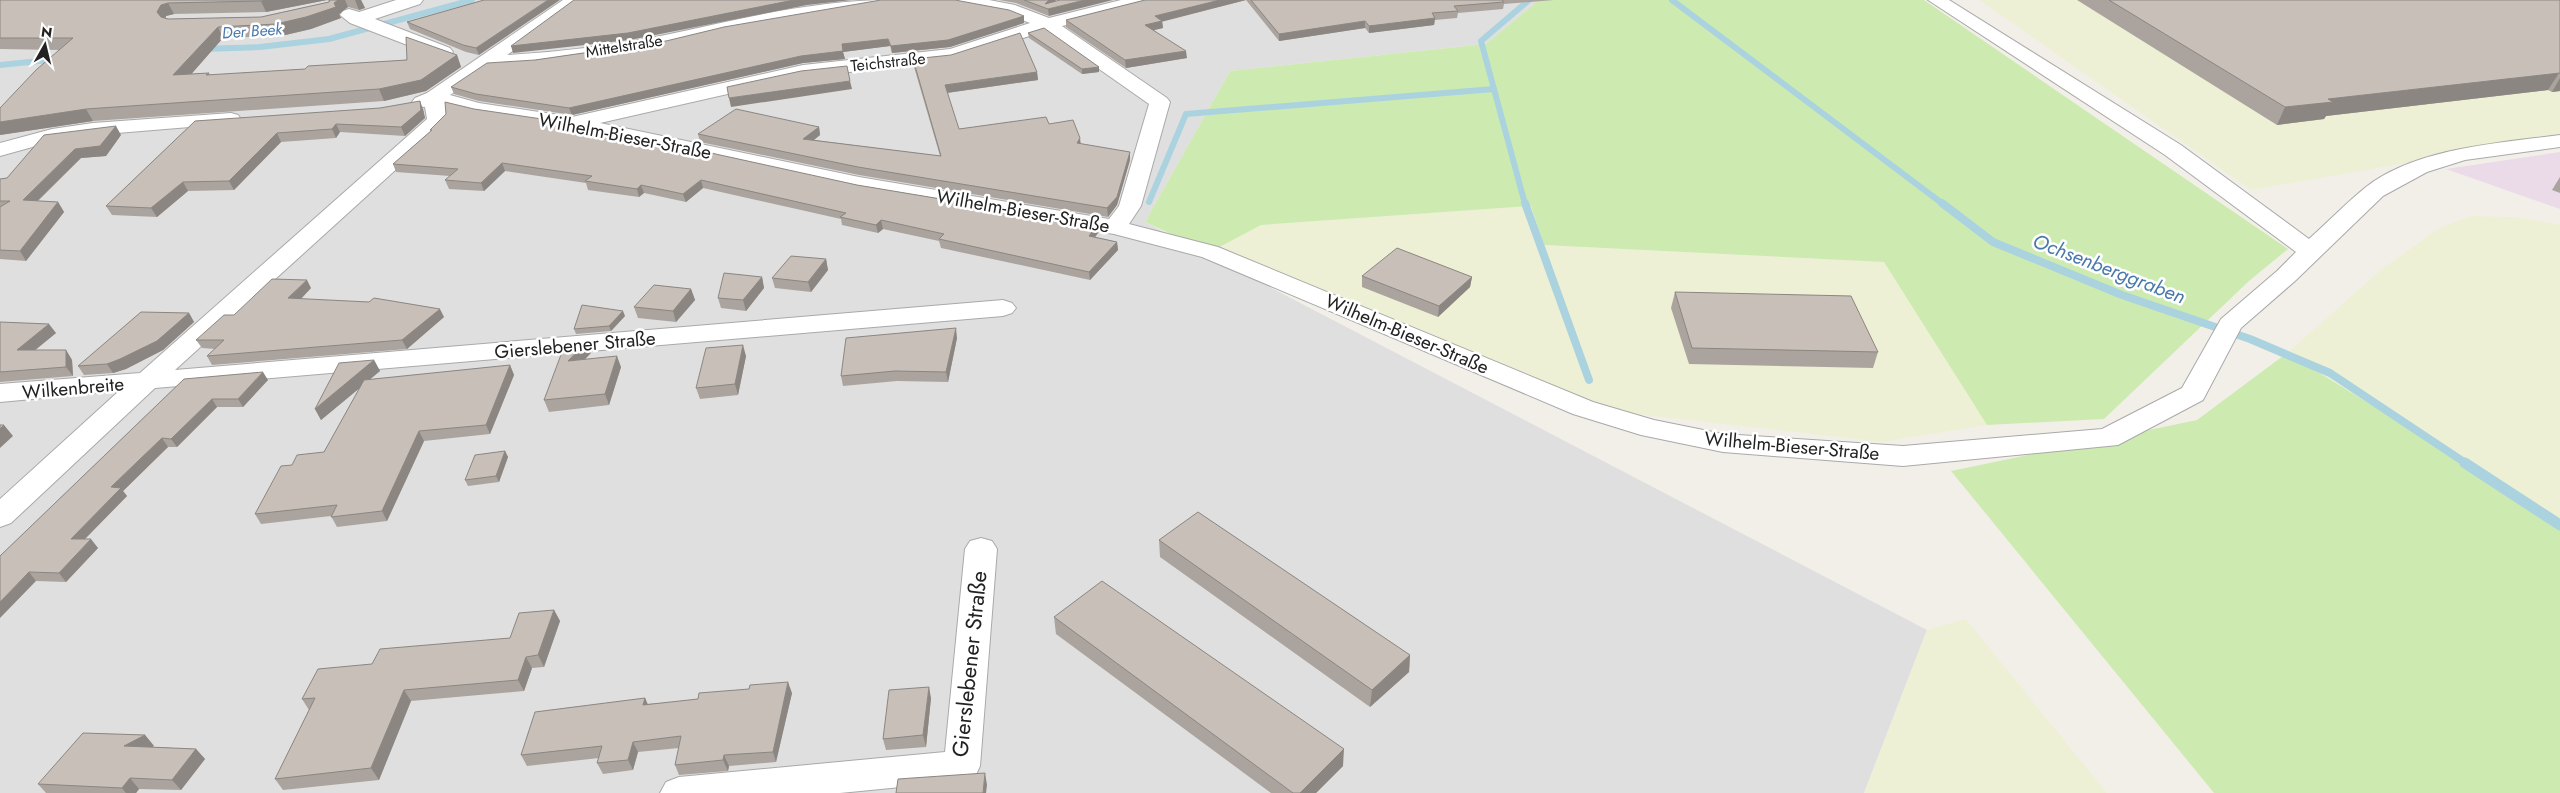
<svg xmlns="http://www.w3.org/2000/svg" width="2560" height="793" font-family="Jost,sans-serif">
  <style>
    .residential { fill: #e0dfdf }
    .industrial { fill: #ebdbe8 }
    .farmland { fill: #eef0d5 }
    .grass { fill: #cdebb0 }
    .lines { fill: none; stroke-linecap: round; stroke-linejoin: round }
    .stream-far2 { stroke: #aad3df; stroke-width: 6 }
    .stream-far1 { stroke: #aad3df; stroke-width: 8 }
    .stream { stroke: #aad3df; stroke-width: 11 }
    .minor-casing { stroke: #a9a9a9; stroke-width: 2 }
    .minor { fill: #fff; fill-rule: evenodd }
    .wall { fill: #aba49e; fill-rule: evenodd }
    .shaded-wall { fill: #8b8681 }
    .building { fill: #c7bfb8; stroke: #8b8681 }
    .labels { text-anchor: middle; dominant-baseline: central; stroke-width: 5; stroke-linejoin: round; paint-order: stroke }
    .far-water-label { font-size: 16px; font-style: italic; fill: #4a7aab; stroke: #fff }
    .far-street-label { font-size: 16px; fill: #222; stroke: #fff }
    .street-label { font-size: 19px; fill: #222; stroke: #fff }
    .water-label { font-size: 20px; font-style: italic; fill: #4a7aab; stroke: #fff }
    .near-street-label { font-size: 22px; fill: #222; stroke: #fff }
  </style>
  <rect width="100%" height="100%" fill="#f2efe9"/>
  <path class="residential" d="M0,0H1539L1486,44L1230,71L1145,222L1927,630L1864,793H0Z"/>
  <path class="industrial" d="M2560,152V209L2446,169Z"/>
  <g class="farmland">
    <path d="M1979,0H2560V136L2251,190Z"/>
    <path d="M1531,206L1544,245L1885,262L1987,425L1883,442L1583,408L1210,252L1261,225Z"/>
    <path d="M2471,216L2517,217L2560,225V521L2287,353L2382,269L2441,227Z"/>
    <path d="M1966,619L2107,793H1864L1927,630Z"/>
  </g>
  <g class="grass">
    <path d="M1539,0H1924L2288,249L2249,281L2104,419L1987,425L1884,262L1544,245L1531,206L1261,225L1210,252L1145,222L1230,71L1486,44Z"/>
    <path d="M2287,353L2560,521V793H2214L1951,471L2197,420Z"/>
  </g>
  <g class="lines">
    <g class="stream-far2">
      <path d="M1672,0L1943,204"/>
      <path d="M202,49L260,47L329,39L472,0"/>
      <path d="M0,65L59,59"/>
      <path d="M1149,202L1186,114L1494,89"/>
      <path d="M1525,204L1481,41L1529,0"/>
    </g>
    <g class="stream-far1">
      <path d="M1525,203L1589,380"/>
      <path d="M1942,203L1993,242L2122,295L2250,339L2330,373L2467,464"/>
    </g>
    <path class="stream" d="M2465,463L2560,525"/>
    <defs>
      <g id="minor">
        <path d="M396,0H423L420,4L375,19L450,48L453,52L450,56H436L350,23L340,15L343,11L349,9L359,12Z"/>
        <path d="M563,0H584L507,55C559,52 619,45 670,34C743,18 816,0 891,0L888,4L882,5L725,32L668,46L537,65L489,68L450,95L479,103L572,117L803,65L950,49L1030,23L1010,15L957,5L951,4L948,0H989L1015,5L1049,18L1121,0H1152L1149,4L1062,26L1167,98L1170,102L1141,206L1129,224L1218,247L1593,402L1654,420L1723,434L1903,446L2102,429L2182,388L2221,319L2277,271L2296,252L2165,155L1928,0H1949L2181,145L2309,239C2328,222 2346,203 2366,187C2416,148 2499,143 2560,135V147L2465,160L2427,172L2383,196L2295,281L2241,328L2203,400L2118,445L1903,466L1723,452L1641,435L1573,414L1202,257L1114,234L859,191L572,129L478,115L446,107L448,121L445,125L175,370L1003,300L1012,303L1016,308L1012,313L1003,316L155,388L11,523L0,527V499L119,391L0,402V384L140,373L427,119L425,107L415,106L412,102L415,98L427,93ZM1045,31L1149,104L1119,206L1109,219L859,177L600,123L803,77L952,61Z"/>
        <path d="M231,113L238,115L241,119L238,123L93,135L54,141L0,156V143L52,129L93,123Z"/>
        <path d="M981,538L992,541L997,549L980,766L975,777L962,781L840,793H660L666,782L679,777L945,752L965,549L970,541Z"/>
      </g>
    </defs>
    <use href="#minor" class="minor-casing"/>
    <use href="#minor" class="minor"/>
  </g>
  <g class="wall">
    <path d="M0,0H361L365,8L359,10L348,7L339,14L341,18L311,29L281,36L223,38L191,74L209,73L210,75L305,69L457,55L461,67L426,91L384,101L93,121L0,135V108L60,50L0,49ZM327,0L329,1V2L261,17L168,19L166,18V16L174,14L266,12Z"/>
    <path d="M484,0L479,55L466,52L410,29L407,22Z"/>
    <path d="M999,0H1056L1054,2L1049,16L1016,3Z"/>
    <path d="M1145,0H1554L1504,4L1503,9L1458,13L1457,18L1435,20L1434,25L1369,33L1365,28L1279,41L1246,0L1162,21L1163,28L1154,30L1187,58L1126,68L1066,27V20Z"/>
    <path d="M2077,0H2560V91L2552,92L2548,90L2326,116L2324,119L2277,125Z"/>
    <path d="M1024,16V23L950,47L892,53L890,46L843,52L845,59L803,63L572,115L479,101L454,94L451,87L535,60L666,41Z"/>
    <path d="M1028,33L1099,72L1082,74L1029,38Z"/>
    <path d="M913,59L1037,72L1038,80L947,93L959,129L1049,124L1081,144L1130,160L1117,205L1108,217L859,175L700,142L698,134L819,127L820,135L814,140L940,156L914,67Z"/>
    <path d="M423,109L425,118L405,136L340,132L336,138L281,142L234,190L188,191L157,217L112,215L106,206L195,121Z"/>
    <path d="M474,109L857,185L1097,225L1098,233L1095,237L1117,242L1118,250L1090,280L941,248L939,241L883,229L878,233L842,225L841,219L703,188L686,202L644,193L639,197L588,190L586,183L505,171L484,191L449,189L445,180L450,176L396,172L393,164L431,131L430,130Z"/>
    <path d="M121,135L106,156L81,158L38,201L58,202L64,212L26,261L0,259V179L7,178Z"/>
    <path d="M2560,177V193L2552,190Z"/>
    <path d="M826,259L828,270L811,292L775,288L772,278Z"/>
    <path d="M1362,276L1472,277L1470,287L1438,317L1362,287Z"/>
    <path d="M762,277L764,288L746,311L721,308L718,298Z"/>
    <path d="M311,288L301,299L444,317L407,349L212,365L207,356L215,349L202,348L196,340L234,315Z"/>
    <path d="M691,289L695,300L676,322L638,318L634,307Z"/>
    <path d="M1675,292L1878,352L1873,368L1689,364L1671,308Z"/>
    <path d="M189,313L194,322L163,350L126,369L113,373L84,375L78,366Z"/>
    <path d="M625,316L611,331L576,334L574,329Z"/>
    <path d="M0,322L56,333L35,350H66L72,360L73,376L0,382Z"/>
    <path d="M957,338L948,382L897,381L843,386L841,376Z"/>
    <path d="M591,353L584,360L621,367L609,405L549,412L544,400Z"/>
    <path d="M746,356L738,395L700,399L696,388Z"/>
    <path d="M374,360L380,371L369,380L510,365L514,375L490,434L424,441L387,521L337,527L331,516L261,524L255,514L292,465L324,452L361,387L321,420L315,409Z"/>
    <path d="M184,379L268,380L243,407H217L177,447H168L123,491L127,496L85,539L98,548L66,582L36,581L0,556Z"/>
    <path d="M505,451L508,457L499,482L468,486L465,480Z"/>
    <path d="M1159,540L1410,655L1409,672L1370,707L1160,557Z"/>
    <path d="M554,610L560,621L544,667L532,668L524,691L411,701L379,780L283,790L275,779L309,710L302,699L372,664L510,638Z"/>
    <path d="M1054,617L1343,766L1316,793H1271L1056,634Z"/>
    <path d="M792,693L776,762L729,766L728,771L679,775L675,765L679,748L638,752L633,770L603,774L597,763L599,758L527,766L521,755L645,698L647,704Z"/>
    <path d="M931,698L926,747L886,750L883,739Z"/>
    <path d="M145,735L154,746L152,747L196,749L205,759L181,790L139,789L136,793H46L38,784Z"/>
  </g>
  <g class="shaded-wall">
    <path d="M266,0H327L266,12L261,1Z"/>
    <path d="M338,0H345L348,7L339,14L341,18L311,29L281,36L276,24L334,3Z"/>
    <path d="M355,0H361L365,8L359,10Z"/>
    <path d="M548,0H560L479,55L476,48Z"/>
    <path d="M794,0H852L807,5L630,40L513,53L511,46Z"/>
    <path d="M1049,0H1056L1048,9L1045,4Z"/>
    <path d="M1085,0H1113L1049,16L1048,9Z"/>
    <path d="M1220,0H1246L1161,22L1162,21L1163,28L1146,32L1145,25L1155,16Z"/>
    <path d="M168,3L174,14L166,16L163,23L157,12L161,5Z"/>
    <path d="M1024,16V23L950,47L892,53L891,46Z"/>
    <path d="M1435,18L1434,25L1369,33V26Z"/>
    <path d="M1365,21V28L1279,41V34Z"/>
    <path d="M218,27L223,38L180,87L173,75Z"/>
    <path d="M888,39L890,46L843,52L845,59L803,63L572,115L569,108L842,44Z"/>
    <path d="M1186,51L1187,58L1126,68L1125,60Z"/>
    <path d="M457,55L461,67L426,91L384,101L379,89Z"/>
    <path d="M1099,67V72L1082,74V69Z"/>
    <path d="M1037,72L1038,80L946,93L945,85Z"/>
    <path d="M2559,73L2548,90L2326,116L2324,119L2277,125L2285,107L2328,99Z"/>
    <path d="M2560,78V91L2552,92Z"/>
    <path d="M850,81L852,89L731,107L729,98Z"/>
    <path d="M420,101L423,109L425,118L405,136L401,127Z"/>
    <path d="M86,109L93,121L0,135V122Z"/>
    <path d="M336,124L340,132L336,138L332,129Z"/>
    <path d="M116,126L121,135L106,156L81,158L29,209L23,200L75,149Z"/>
    <path d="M819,127L820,135L805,147L803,139Z"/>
    <path d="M277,133L281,142L234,190L229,181Z"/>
    <path d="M1080,138L1081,146L1077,143Z"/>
    <path d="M1130,152V160L1117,205L1108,217L1107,208Z"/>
    <path d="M502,163L505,171L484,191L481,183Z"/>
    <path d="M701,180L703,188L686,202L683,194Z"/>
    <path d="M183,182L188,191L157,217L151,208Z"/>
    <path d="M641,185L644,193L639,197L637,189Z"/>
    <path d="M58,202L64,212L26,261L20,251Z"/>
    <path d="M881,220L883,229L878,233L876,225Z"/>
    <path d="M1097,225L1098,233L1090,244L1089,236Z"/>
    <path d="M1117,242L1118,250L1090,280L1089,272Z"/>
    <path d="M826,259L828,270L811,292L808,282Z"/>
    <path d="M762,277L764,288L746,311L743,300Z"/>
    <path d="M1472,277L1470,287L1438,317L1439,306Z"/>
    <path d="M307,280L311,288L293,307L288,298Z"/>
    <path d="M691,289L695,300L676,322L673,311Z"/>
    <path d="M440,309L444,317L407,349L402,340Z"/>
    <path d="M623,311L625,316L611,331L609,326Z"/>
    <path d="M189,313L194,322L163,350L126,369L113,373L107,364Z"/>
    <path d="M49,324L56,333L23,360L17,350Z"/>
    <path d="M956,328L957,338L948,382L946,372Z"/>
    <path d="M586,342L591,353L573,372L568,361Z"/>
    <path d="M743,345L746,356L738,395L735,384Z"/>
    <path d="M66,350L72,360L73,376L66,367Z"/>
    <path d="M617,356L621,367L609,405L605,394Z"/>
    <path d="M374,360L380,371L321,420L315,409Z"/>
    <path d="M510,365L514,375L490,434L486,425Z"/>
    <path d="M263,372L268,380L243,407L238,399Z"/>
    <path d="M212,399L217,407L177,447L171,439Z"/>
    <path d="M4,425L13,436L0,448V429Z"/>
    <path d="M419,431L424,441L387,521L382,511Z"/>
    <path d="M162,438L168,447L123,491L127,496L77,547L71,539L111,487Z"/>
    <path d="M505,451L508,457L499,482L496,476Z"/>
    <path d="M91,539L98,548L66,582L59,573Z"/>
    <path d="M29,572L36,581L0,618V602Z"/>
    <path d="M554,610L560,621L544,667L538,655Z"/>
    <path d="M1410,655L1409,672L1370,707L1372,690Z"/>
    <path d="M526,657L532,668L524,691L518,680Z"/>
    <path d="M788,682L792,693L776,762L773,752Z"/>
    <path d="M929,687L931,698L926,747L923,735Z"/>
    <path d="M404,690L411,701L379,780L371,768Z"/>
    <path d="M645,698L650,709L643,705Z"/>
    <path d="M145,735L154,746L133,756L124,746Z"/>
    <path d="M633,742L638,752L633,770L628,760Z"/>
    <path d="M196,749L205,759L181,790L172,780Z"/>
    <path d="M1344,749L1343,766L1316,793H1300Z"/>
    <path d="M724,755L729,766L728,771L723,760Z"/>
    <path d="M985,773L987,785L986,793H983Z"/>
    <path d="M130,778L139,789L136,793H126L122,788Z"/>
  </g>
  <g class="building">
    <path d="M0,0H266L261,1L168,3L161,5L157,12L161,17L168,19L261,17L329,2L330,0H338L334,3L336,7L306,17L276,24L218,27L173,75L209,73L206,75L305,69L308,66L407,60L406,37L457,55L421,80L379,89L86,109L0,122V108L36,70L73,38H0Z"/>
    <path d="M484,0H548L476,48L463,45L407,22Z"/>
    <path d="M574,0H794L628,33L511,46Z"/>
    <path d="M881,0H955L1009,10L1024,16L948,40L891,46L888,39L842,44L843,51L801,56L569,108L476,94L451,87L487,63L535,60L666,41L724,27Z"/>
    <path d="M1024,0H1049L1045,4L1060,0H1085L1048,9Z"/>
    <path d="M1145,0H1220L1155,16L1162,21L1145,25L1186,51L1125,60L1066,20Z"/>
    <path d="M1251,0H1502L1504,2L1454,6L1458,11L1432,13L1435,18L1369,26L1365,21L1279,34Z"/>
    <path d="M2109,0H2560V73L2328,99L2333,102L2285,107Z"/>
    <path d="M1044,28L1099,67L1082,69L1028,33Z"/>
    <path d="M1020,33L1037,72L945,85L959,129L1046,117L1049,124L1073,120L1080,138L1077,143L1130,152L1117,197L1107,208L858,167L698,134L736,109L819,127L803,139L941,156L913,59L951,55Z"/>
    <path d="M847,66L850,81L729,98L727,87L801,71Z"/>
    <path d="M420,101L421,110L401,127L336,124L332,129L277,133L229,181L183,182L151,208L106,206L195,121L380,108Z"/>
    <path d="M445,102L474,109L569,123L674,149L679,146L857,185L1097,225L1089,236L1117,242L1089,272L939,239L944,234L881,220L876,225L840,217L846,213L701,180L683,194L641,185L637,189L585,181L592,176L502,163L481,183L445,180L458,169L393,164L432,130H430L446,114Z"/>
    <path d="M116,126L100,146L75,149L23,200L58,202L20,251L0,250V207L10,201H0V179L7,178L44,135Z"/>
    <path d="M1397,248L1472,277L1439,306L1362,276Z"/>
    <path d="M791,256L826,259L808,282L772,278Z"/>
    <path d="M724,273L762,277L743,300L718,298Z"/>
    <path d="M272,279L307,280L288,298L369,302L374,298L440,309L402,340L207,356L224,340H196L224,315H234Z"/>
    <path d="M654,285L691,289L673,311L634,307Z"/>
    <path d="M1675,292L1851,296L1878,352L1692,348Z"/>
    <path d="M582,305L623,311L609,326L574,329Z"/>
    <path d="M141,312L189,313L157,341L120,359L107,364L78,366Z"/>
    <path d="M0,322L49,324L17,350H66V367L0,372Z"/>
    <path d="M956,328L946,372L895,371L841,376L846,338Z"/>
    <path d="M586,342L568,361L617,356L605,394L544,400L565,344Z"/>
    <path d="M743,345L735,384L696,388L706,348Z"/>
    <path d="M374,360L315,409L339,363Z"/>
    <path d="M510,365L486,425L419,431L382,511L331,517L337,505L255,514L281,466L292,465L297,455L324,452L364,380Z"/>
    <path d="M263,372L238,399H212L171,439L162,438L111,487L121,488L71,539H91L59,573L29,572L0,602V556L184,379Z"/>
    <path d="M0,425H4L0,429Z"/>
    <path d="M505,451L496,476L465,480L475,455Z"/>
    <path d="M1198,512L1410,655L1372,690L1159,540Z"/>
    <path d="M1102,581L1344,749L1300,793H1293L1054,617Z"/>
    <path d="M554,610L538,655L526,657L518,680L404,690L371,768L275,779L315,698L302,699L318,669L372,664L380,649L510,638L519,613Z"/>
    <path d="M788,682L773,752L724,755L723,760L675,765L681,736L633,742L628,760L597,763L602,746L521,755L535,712L645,698L643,705L698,699L699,693L749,689L750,685Z"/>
    <path d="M929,687L923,735L883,739L889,690Z"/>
    <path d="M83,733L145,735L124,746L196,749L172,780L130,778L122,788L38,784Z"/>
    <path d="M985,773L983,793H896L898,779Z"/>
  </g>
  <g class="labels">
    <g class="far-water-label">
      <text transform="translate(252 31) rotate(-4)">Der Beek</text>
    </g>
    <g class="far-street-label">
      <text transform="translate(624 46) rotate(-9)">Mittelstraße</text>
      <text transform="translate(888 62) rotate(-6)">Teichstraße</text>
    </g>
    <g class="street-label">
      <text transform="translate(625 136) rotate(11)">Wilhelm-Bieser-Straße</text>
      <text transform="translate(1023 211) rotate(10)">Wilhelm-Bieser-Straße</text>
      <text transform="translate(1407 334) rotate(23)">Wilhelm-Bieser-Straße</text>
      <text transform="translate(575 345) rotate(-5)">Gierslebener Straße</text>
      <text transform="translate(73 388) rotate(-5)">Wilkenbreite</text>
      <text transform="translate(1792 446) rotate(5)">Wilhelm-Bieser-Straße</text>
    </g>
    <g class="water-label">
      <text transform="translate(2109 269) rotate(21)">Ochsenberggraben</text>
    </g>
    <g class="near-street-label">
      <text transform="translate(969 664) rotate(-84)">Gierslebener Straße</text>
    </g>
  </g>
  <g transform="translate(45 45) rotate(8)" stroke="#ffffff" stroke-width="4" paint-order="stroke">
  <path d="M0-4L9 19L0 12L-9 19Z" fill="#222222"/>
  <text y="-8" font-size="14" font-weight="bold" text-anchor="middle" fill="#222222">N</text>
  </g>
</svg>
